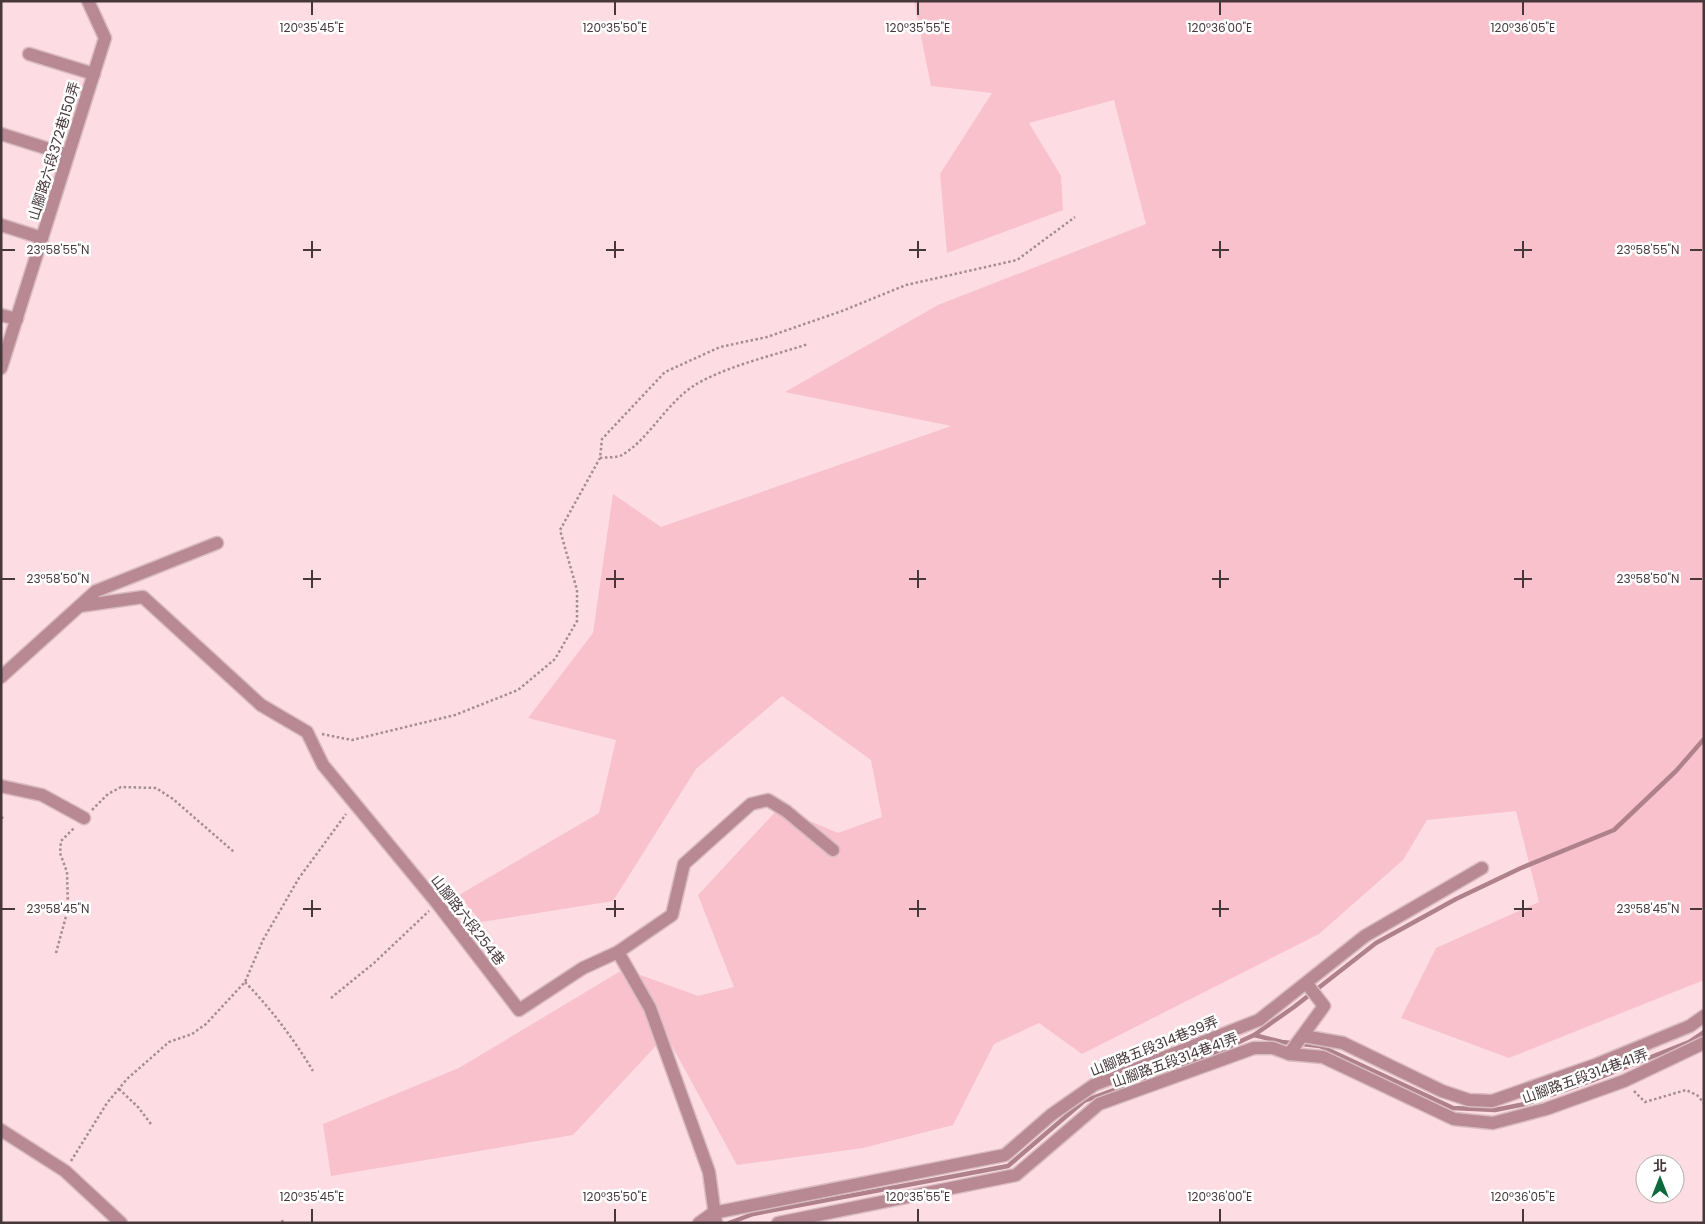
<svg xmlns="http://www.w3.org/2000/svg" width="1705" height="1224" font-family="Poppins,'Noto Sans TC',sans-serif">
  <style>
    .green { fill: #f8c1cc }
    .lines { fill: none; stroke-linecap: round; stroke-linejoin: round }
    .stream { stroke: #af818a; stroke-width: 4.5 }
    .minor-casing { stroke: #d8bcc1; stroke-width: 15 }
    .path { stroke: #a48d91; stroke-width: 2.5; stroke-dasharray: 2.5 2.5; stroke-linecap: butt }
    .minor { stroke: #b98993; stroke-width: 12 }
    .ticks { fill: none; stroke: #46373a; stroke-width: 2 }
    .labels { text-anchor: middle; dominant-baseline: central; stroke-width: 5; stroke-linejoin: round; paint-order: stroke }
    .street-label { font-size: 14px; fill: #46373a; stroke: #fff }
    .ticks-label { font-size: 12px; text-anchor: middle; fill: #46373a; stroke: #fff; stroke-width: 5; stroke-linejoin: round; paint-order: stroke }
  </style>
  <rect width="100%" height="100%" fill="#fddde3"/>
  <path class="green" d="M914,1H1704V980L1509,1058L1401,1018L1436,948L1539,902L1516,811L1427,820L1403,860L1319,934L1082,1054L1039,1023L994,1044L953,1125L863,1148L737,1165L666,1035L573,1135L331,1176L323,1124L459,1068L624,969L698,996L734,987L698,895L779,808L838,833L882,817L871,760L782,696L696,769L613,901L481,922L459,895L599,813L616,740L528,718L593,633L613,494L661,527L951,426L785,392L938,305L1146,224L1114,100L1029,123L1061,176L1063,210L947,253L940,174L992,93L931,86Z"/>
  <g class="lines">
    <g class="stream">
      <path d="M1254,1035L1294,1007L1376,943L1456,899L1521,868L1614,830L1676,771L1704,739"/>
      <path d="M729,1223L753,1214L1008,1166L1084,1101L1220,1051L1254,1035L1282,1042L1320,1046L1453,1108L1495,1110L1525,1104L1591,1081L1689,1042L1704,1032"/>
    </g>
    <defs>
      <g id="minor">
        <path d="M29,54L94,74"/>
        <path d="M1,134L68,155"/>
        <path d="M1,225L42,238"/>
        <path d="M1,315L17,319"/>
        <path d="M1,368L105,38L88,1"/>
        <path d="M80,606L143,597L261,705L307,732L323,765L437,903L519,1010L583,968L618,952L672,915L684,864L751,804L768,800L786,811L833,850"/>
        <path d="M1,677L96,591L217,543"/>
        <path d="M1,786L42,795L84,818"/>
        <path d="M618,952L650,1008L709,1172L716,1223"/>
        <path d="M1303,1036L1343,1043L1442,1091L1469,1100L1492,1101L1595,1065L1690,1026L1704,1016"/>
        <path d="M1289,1054L1324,1006L1307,984"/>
        <path d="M1,1130L65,1171L121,1223"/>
        <path d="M699,1223L713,1213L1005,1155L1051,1115L1094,1085L1259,1020L1365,936L1482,868"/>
        <path d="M778,1223L1016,1175L1099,1104L1254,1048H1273L1289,1054L1323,1057L1454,1119L1493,1123L1546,1109L1624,1081L1704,1043"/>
      </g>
    </defs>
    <use href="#minor" class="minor-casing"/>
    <g class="path">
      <path d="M600,458C606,457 617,458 622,455C650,439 668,399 700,382C734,364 772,356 808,344"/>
      <path d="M322,734L352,740L455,715L518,690L555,659L577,621V590L560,530L600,458L602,439L665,372L720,347L767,337L842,311L906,285L1017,260L1075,217"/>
      <path d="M92,810L108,794L121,787L156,788L173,799L234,852"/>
      <path d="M1,817L5,819"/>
      <path d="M56,953L68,909L67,872L60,853L61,841L74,828"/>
      <path d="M245,982C272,1010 293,1038 313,1071"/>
      <path d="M331,998L374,963L429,911"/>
      <path d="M119,1089L138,1107L151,1124"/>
      <path d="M1634,1091L1645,1102L1686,1090L1697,1095L1704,1103"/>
      <path d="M71,1161L107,1103L127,1079L169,1042L192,1034L206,1024L245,982L263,940L299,878L346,814"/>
      <path d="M282,1220L283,1223"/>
    </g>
    <use href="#minor" class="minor"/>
  </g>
  <path class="ticks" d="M312,2V15M615,2V15M918,2V15M1220,2V15M1523,2V15M312,241V258M615,241V258M918,241V258M1220,241V258M1523,241V258M2,250H15M303,250H321M606,250H624M909,250H926M1212,250H1229M1514,250H1532M1690,250H1702M312,570V588M615,570V588M918,570V588M1220,570V588M1523,570V588M2,579H15M303,579H321M606,579H624M909,579H926M1212,579H1229M1514,579H1532M1690,579H1702M312,900V917M615,900V917M918,900V917M1220,900V917M1523,900V917M2,909H15M303,909H321M606,909H624M909,909H926M1212,909H1229M1514,909H1532M1690,909H1702M312,1209V1222M615,1209V1222M918,1209V1222M1220,1209V1222M1523,1209V1222"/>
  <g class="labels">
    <g class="street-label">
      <text transform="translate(54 151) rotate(-73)">山腳路六段372巷150弄</text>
      <text transform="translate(468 920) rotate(52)">山腳路六段254巷</text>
      <text transform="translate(1154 1046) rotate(-22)">山腳路五段314巷39弄</text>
      <text transform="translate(1175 1060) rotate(-20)">山腳路五段314巷41弄</text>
      <text transform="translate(1585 1076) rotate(-20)">山腳路五段314巷41弄</text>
    </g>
  </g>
  <g class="ticks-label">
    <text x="312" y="32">120°35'45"E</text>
    <text x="615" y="32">120°35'50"E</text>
    <text x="918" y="32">120°35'55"E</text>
    <text x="1220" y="32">120°36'00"E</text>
    <text x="1523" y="32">120°36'05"E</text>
    <text x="58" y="254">23°58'55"N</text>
    <text x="1648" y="254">23°58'55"N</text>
    <text x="58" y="583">23°58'50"N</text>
    <text x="1648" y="583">23°58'50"N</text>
    <text x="58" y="913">23°58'45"N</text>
    <text x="1648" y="913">23°58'45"N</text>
    <text x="312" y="1201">120°35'45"E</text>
    <text x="615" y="1201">120°35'50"E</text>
    <text x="918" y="1201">120°35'55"E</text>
    <text x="1220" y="1201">120°36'00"E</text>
    <text x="1523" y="1201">120°36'05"E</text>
  </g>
  <rect width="1705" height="1224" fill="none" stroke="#46373a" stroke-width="5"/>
  <g transform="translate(1660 1179)"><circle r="24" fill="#ffffff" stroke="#b5afb0"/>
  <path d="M0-4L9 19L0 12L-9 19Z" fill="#0e693d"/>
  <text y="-8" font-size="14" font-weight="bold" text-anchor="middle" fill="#46373a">北</text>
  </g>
</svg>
